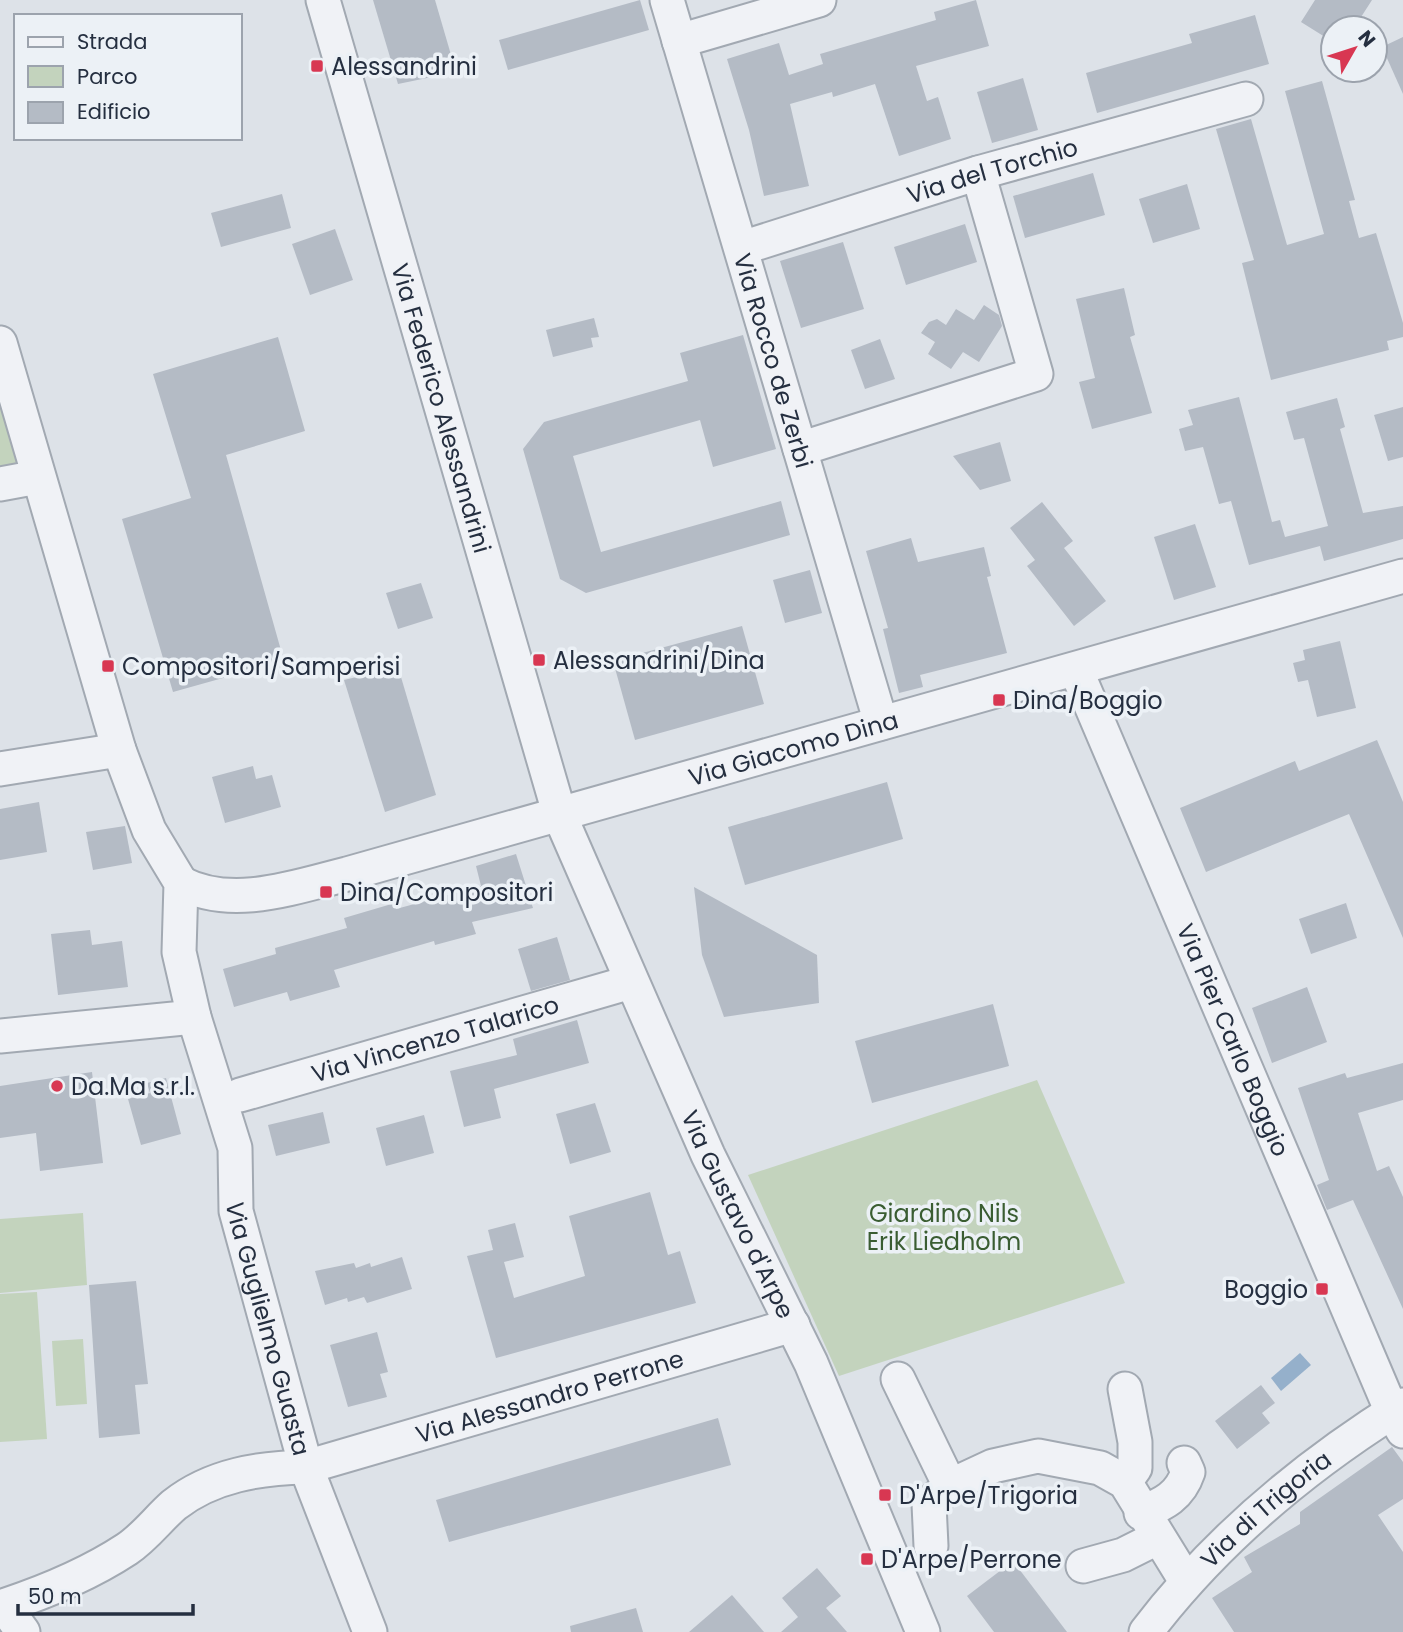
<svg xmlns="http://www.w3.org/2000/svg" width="1403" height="1632" font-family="Poppins,sans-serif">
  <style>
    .green { fill: #c3d3bd }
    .water { fill: #95b0cb }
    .building { fill: #b4bbc5 }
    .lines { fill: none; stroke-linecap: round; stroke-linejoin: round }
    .minor-casing { stroke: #a2a9b2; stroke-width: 37 }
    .minor { stroke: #f0f2f6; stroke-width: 33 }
    .poi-dot { fill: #d83752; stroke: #ecf1f6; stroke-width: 2.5 }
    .labels { text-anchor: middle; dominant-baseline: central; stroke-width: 7; stroke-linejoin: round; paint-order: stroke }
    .poi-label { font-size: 24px; fill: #252f40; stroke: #ecf1f6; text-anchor: start }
    .street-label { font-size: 24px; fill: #252f40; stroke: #ecf1f6 }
    .park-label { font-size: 24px; fill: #3a5d32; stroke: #ecf1f6 }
  </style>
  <rect width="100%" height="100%" fill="#dde2e8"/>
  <g class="green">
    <path d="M0,387L22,456L6,472L0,473Z"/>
    <path d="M1037,1080L1125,1283L839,1376L748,1175Z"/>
    <path d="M83,1213L87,1285L0,1293V1219Z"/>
    <path d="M37,1292L47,1439L0,1442V1294Z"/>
    <path d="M83,1339L87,1404L56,1406L52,1341Z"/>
  </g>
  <path class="water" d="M1300,1353L1311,1365L1281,1391L1271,1378Z"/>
  <g class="building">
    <path d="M373,0H435L456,72L398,84Z"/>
    <path d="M640,0L649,30L508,70L499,40Z"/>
    <path d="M976,0L989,46L916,66L927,101L938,97L951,139L899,156L875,84L833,97L832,92L790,104L809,186L764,196L749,130L727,59L779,43L789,75L823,64L820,54L936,20L934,12Z"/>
    <path d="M1315,0H1372L1354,28H1333V42L1301,22Z"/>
    <path d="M1255,15L1269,64L1097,113L1086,73L1192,43L1189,34Z"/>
    <path d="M1403,37V94L1382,47Z"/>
    <path d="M1023,78L1038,130L992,143L977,92Z"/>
    <path d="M1322,81L1355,200L1349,201L1359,238L1376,233L1403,323V337L1387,341L1389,350L1271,380L1242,263L1254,260L1216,129L1251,119L1287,245L1324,234L1285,91Z"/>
    <path d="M1093,173L1105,215L1025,238L1013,196Z"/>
    <path d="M1187,184L1200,229L1153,243L1139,199Z"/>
    <path d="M282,194L291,228L221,247L211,213Z"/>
    <path d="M965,224L977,262L906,285L894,247Z"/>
    <path d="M335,229L353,280L310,295L292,244Z"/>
    <path d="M843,242L864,309L801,328L780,261Z"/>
    <path d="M1124,288L1135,335L1130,337L1152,413L1092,429L1079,382L1095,378L1076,299Z"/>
    <path d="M984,305L999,315L1002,326L979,362L963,352L951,369L928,354L935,342L921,333L929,322L937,319L946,325L956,309L974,320Z"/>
    <path d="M594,318L599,337L591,338L593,347L553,357L546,330Z"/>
    <path d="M743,335L776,449L713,467L700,420L573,456L601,552L781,501L790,535L586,593L560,579L523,449L544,422L688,381L680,353Z"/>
    <path d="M278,337L305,431L226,455L284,661L173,692L122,519L191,498L153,374Z"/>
    <path d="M880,339L895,379L865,389L851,350Z"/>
    <path d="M1239,397L1272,522L1280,520L1285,537L1328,526L1304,438L1294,440L1286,412L1337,398L1345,427L1340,429L1363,513L1403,506V539L1324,561L1320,546L1249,565L1231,501L1219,504L1203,447L1185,451L1179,429L1193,425L1188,410Z"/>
    <path d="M1403,407V457L1388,461L1374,415Z"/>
    <path d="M1000,442L1011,481L980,490L953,456Z"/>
    <path d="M1042,502L1073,541L1064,548L1106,601L1074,626L1027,566L1035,560L1010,528Z"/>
    <path d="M1195,524L1216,587L1174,600L1154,537Z"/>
    <path d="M911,538L918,562L984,547L991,576L987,577L1007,653L920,675L923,687L899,693L883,629L888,628L866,551Z"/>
    <path d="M810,570L822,613L785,623L773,580Z"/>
    <path d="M421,583L433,618L398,629L386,593Z"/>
    <path d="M742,626L764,704L635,740L613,661Z"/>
    <path d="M1340,641L1356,708L1317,717L1308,680L1298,682L1293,663L1305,660L1303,650Z"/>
    <path d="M398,667L436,795L385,812L344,680Z"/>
    <path d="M1377,740L1403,802V938L1349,814L1206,872L1180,808L1295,761L1299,771Z"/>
    <path d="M253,766L256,779L272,775L281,807L225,823L212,777Z"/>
    <path d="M887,782L903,839L745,885L728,827Z"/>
    <path d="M39,802L47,852L0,860V809Z"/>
    <path d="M125,826L132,863L93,870L86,832Z"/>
    <path d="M516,854L533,908L472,922L476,934L435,945L434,941L334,970L340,987L290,1001L287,992L234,1007L223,969L276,954L275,948L347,928L344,918L395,903L396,909L481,886L476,866Z"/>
    <path d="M694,887L817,955L819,1003L724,1017L702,955Z"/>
    <path d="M1346,903L1357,938L1311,954L1299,919Z"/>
    <path d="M90,930L92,945L122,941L128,987L58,995L51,934Z"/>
    <path d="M557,937L570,980L531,991L518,949Z"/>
    <path d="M1307,987L1327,1042L1272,1063L1252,1008Z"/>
    <path d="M993,1004L1009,1066L872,1103L855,1041Z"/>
    <path d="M577,1020L589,1063L494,1089L501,1118L464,1127L450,1071L517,1055L513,1039Z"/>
    <path d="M1403,1063V1100L1358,1113L1377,1171L1389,1166L1403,1197V1309L1353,1200L1327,1210L1317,1185L1329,1180L1298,1088L1345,1073L1347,1078Z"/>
    <path d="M92,1072L103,1163L40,1171L36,1133L0,1138V1086Z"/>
    <path d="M166,1078L181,1134L141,1145L128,1099L150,1093L147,1083Z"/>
    <path d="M595,1103L611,1152L570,1164L556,1114Z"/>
    <path d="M323,1112L330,1143L276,1156L268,1125Z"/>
    <path d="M424,1115L434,1153L386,1166L376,1128Z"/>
    <path d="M650,1192L668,1255L680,1251L696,1303L496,1358L467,1256L493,1250L488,1230L515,1223L524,1257L504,1262L514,1298L585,1276L569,1216Z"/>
    <path d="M402,1257L412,1289L367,1303L364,1297L348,1302L347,1298L325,1305L315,1271L354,1263L356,1268L370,1263L371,1267Z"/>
    <path d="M136,1281L148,1384L135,1385L140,1434L99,1438L89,1285Z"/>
    <path d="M377,1332L388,1372L380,1374L387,1397L348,1407L330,1345Z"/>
    <path d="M1261,1385L1275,1403L1262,1413L1270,1423L1237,1449L1215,1421Z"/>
    <path d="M718,1418L731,1465L449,1542L436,1500Z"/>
    <path d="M1392,1447L1403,1462V1499L1378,1515L1403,1552V1632H1234L1212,1598L1252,1572L1244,1557L1300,1524V1512Z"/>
    <path d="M1013,1561L1067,1632H994L967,1596Z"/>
    <path d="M817,1568L841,1596L826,1608L847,1632H781L798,1617L782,1598Z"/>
    <path d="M732,1595L764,1632H689Z"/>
    <path d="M636,1608L643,1632H571L570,1626Z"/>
  </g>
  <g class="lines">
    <defs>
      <g id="minor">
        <path id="s1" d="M323,0L560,816L708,1155L811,1363L923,1632"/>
        <path id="s2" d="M667,0L881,723"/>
        <path d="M679,41L819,0"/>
        <path id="s3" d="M742,248L978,173L1246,99"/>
        <path id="s4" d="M0,343L119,750L149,830L181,883L179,952L194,1017L235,1148L236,1211L306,1467L370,1632"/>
        <path d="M800,449L1036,374L978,173"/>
        <path d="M0,484L38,477"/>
        <path id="s5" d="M1076,670L1392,1412L1403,1431"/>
        <path d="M0,769L119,750"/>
        <path id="s6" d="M181,883C232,910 295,887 347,874L1403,576"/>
        <path d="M0,1036L194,1017"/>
        <path id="s7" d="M240,1095L631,982"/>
        <path d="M898,1379L950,1486"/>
        <path d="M1125,1389L1135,1442V1468L1125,1482"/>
        <path d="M1141,1513C1164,1504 1180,1496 1188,1472L1184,1463"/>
        <path d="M931,1546L929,1504L950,1486L993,1466L1038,1456L1100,1468L1125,1482L1186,1581"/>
        <path d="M1083,1566L1123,1555L1157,1538"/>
        <path d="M4,1606L23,1632"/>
        <path id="s8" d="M0,1607C43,1593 89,1574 127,1549C145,1537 158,1519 174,1505C212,1475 260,1468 306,1467L793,1325"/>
        <path id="s9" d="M1146,1632C1216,1540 1305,1466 1403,1405"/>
      </g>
    </defs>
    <use href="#minor" class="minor-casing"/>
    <use href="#minor" class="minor"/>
  </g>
  <g class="poi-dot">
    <rect x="310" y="59" width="14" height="14" rx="3.5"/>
    <rect x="532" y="653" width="14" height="14" rx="3.5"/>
    <rect x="101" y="659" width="14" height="14" rx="3.5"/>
    <rect x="992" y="693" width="14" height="14" rx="3.5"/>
    <rect x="319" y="885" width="14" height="14" rx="3.5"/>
    <circle cx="57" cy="1086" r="7"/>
    <rect x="1315" y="1282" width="14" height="14" rx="3.5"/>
    <rect x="878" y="1488" width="14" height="14" rx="3.5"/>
    <rect x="860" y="1552" width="14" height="14" rx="3.5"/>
  </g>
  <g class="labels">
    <g class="poi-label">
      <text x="331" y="66">Alessandrini</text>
      <text x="553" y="660">Alessandrini/Dina</text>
      <text x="122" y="666">Compositori/Samperisi</text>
      <text x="1013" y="700">Dina/Boggio</text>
      <text x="340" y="892">Dina/Compositori</text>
      <text x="71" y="1086">Da.Ma s.r.l.</text>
      <text x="1308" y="1289" text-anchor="end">Boggio</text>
      <text x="899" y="1495">D'Arpe/Trigoria</text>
      <text x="881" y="1559">D'Arpe/Perrone</text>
    </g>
    <g class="street-label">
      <text stroke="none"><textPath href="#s3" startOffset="262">Via del Torchio</textPath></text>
      <text stroke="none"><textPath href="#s2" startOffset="376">Via Rocco de Zerbi</textPath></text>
      <text stroke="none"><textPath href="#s1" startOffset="425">Via Federico Alessandrini</textPath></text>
      <text stroke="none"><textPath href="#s6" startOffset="634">Via Giacomo Dina</textPath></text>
      <text stroke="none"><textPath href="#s7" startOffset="203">Via Vincenzo Talarico</textPath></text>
      <text stroke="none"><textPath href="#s5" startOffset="402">Via Pier Carlo Boggio</textPath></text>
      <text stroke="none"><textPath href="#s1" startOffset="1286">Via Gustavo d'Arpe</textPath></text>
      <text stroke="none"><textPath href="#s4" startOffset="1029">Via Guglielmo Guasta</textPath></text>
      <text stroke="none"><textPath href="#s8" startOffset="598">Via Alessandro Perrone</textPath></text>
      <text stroke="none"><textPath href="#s9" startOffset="172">Via di Trigoria</textPath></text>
    </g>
    <g class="park-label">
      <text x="944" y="1213">Giardino Nils<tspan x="944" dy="28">Erik Liedholm</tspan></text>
    </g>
  </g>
  <rect x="14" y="14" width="228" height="126" fill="#ecf1f6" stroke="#9ca3ad" stroke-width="2"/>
  <rect x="28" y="37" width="35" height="10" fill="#f0f2f6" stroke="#9ca3ad" stroke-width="2"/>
  <text x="77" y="49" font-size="21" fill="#252f40">Strada</text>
  <rect x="28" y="66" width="35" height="21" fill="#c3d3bd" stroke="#9ca3ad" stroke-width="2"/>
  <text x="77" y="84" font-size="21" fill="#252f40">Parco</text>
  <rect x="28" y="102" width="35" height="21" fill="#b4bbc5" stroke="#9ca3ad" stroke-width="2"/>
  <text x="77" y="119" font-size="21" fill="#252f40">Edificio</text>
  <g transform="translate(1354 49) rotate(51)"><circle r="33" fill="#ecf1f6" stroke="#9ca3ad" stroke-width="2"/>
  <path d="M0-5L12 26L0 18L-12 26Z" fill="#d83752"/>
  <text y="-10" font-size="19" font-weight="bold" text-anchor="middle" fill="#252f40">N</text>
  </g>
  <path d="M18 1604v10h175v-10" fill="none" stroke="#252f40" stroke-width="3.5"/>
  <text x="28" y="1604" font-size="21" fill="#252f40" stroke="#ecf1f6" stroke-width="5" paint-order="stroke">50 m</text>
</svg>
